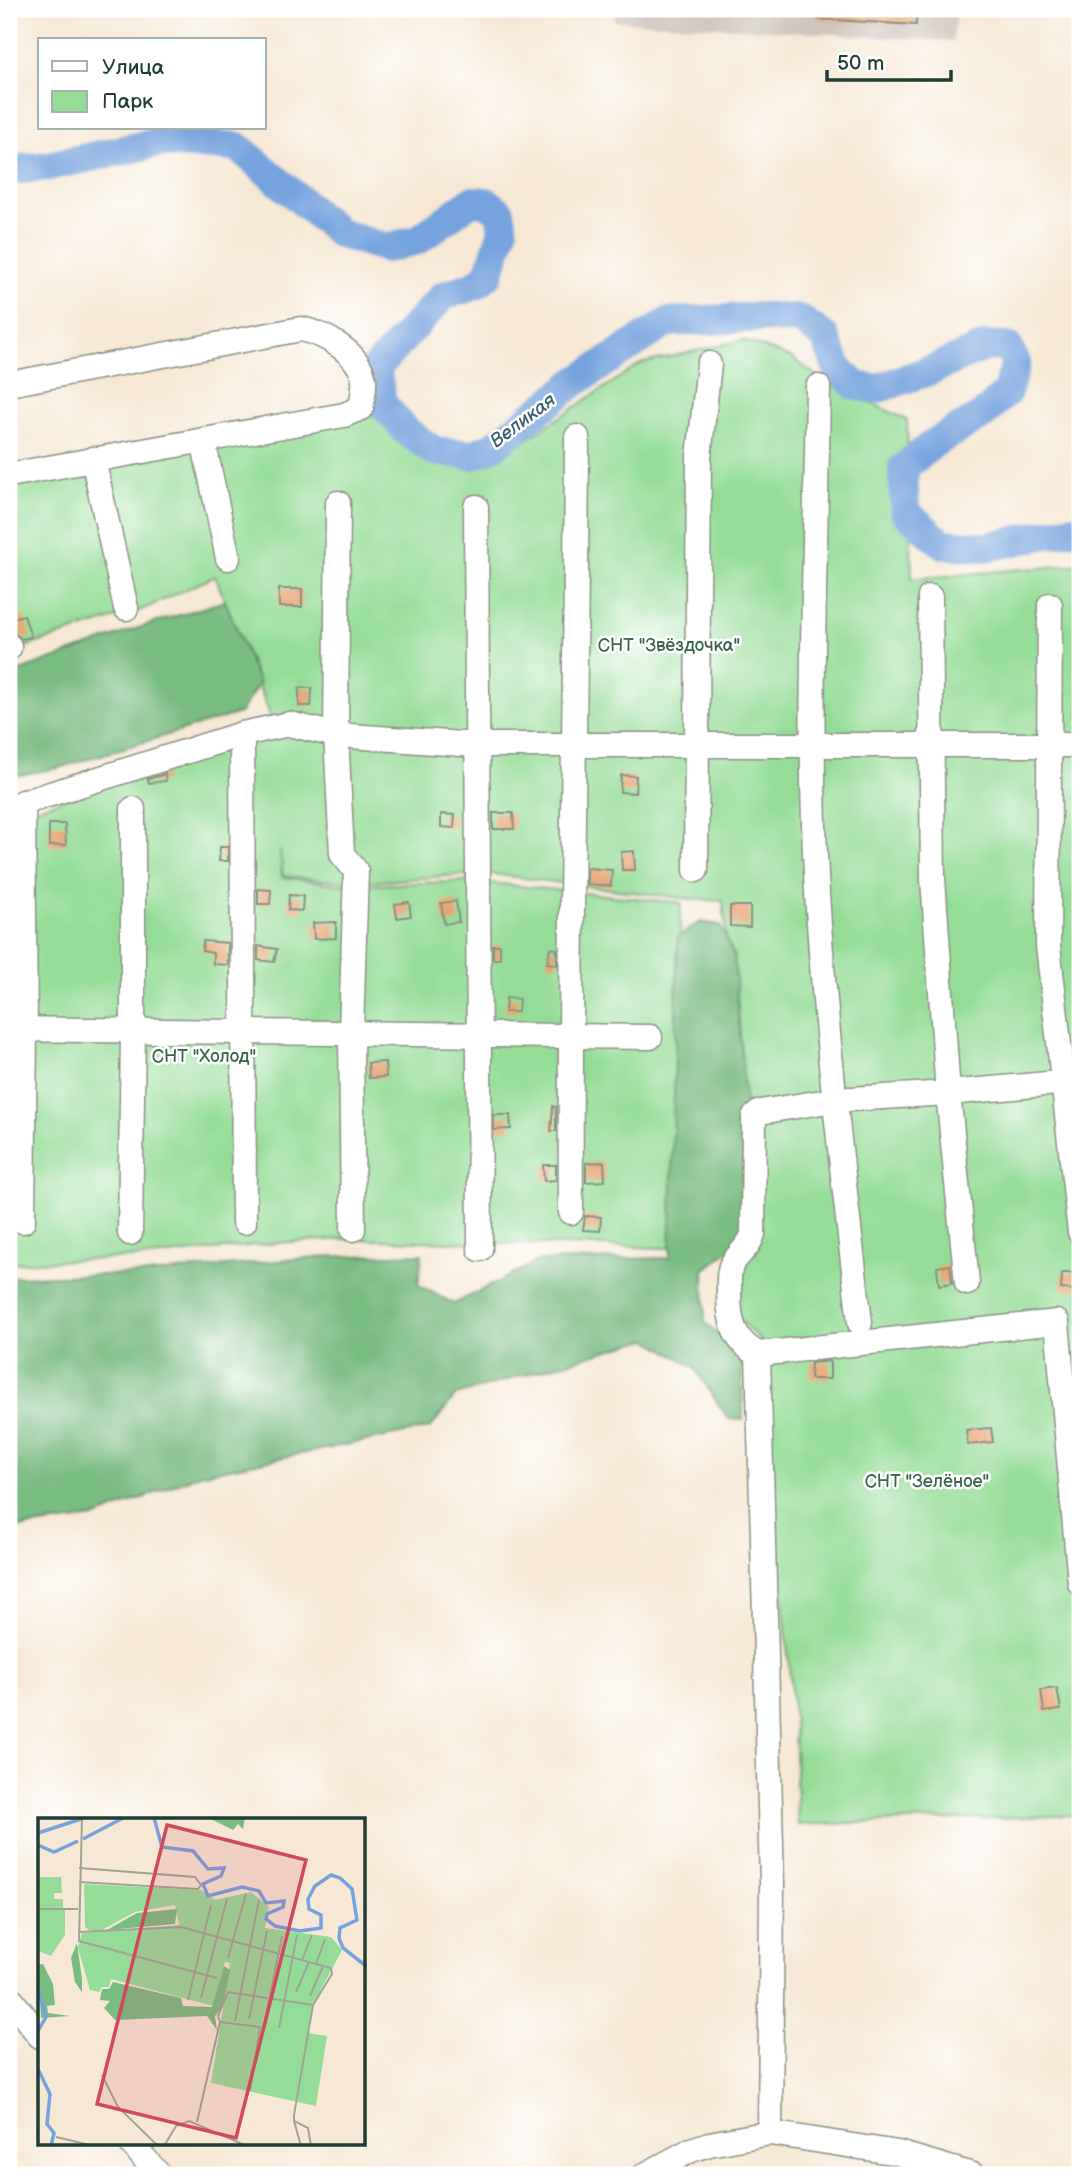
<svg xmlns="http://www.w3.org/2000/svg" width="1089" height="2184" font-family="'Balsamiq Sans',sans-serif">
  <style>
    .industrial { fill: #cec2b9 }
    .green { fill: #95dd97; stroke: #5a8d66; stroke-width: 2 }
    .forest { fill: #78bc80; stroke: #4c7c5a; stroke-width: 2 }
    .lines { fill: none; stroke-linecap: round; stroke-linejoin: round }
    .river { stroke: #75a3dd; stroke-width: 30 }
    .building { fill: #e8a473 }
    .minor-casing { stroke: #8a9284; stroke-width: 27 }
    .minor { stroke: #fff; stroke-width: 24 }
    .labels { text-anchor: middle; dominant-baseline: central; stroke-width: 5; stroke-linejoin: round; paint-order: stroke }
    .park-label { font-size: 18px; fill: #3c654d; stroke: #fff }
    .water-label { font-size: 19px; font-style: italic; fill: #3d616f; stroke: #fff }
    .inset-river { fill: none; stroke: #75a3dd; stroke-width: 3.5 }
    .inset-road { fill: none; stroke: #a0a494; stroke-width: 2 }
    .view { fill: #d1495b; fill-opacity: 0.15; stroke: #d1495b; stroke-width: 3.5 }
    .inset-edge { fill: none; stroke: #1f3d34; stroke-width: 3.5 }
  </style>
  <rect width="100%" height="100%" fill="#fff"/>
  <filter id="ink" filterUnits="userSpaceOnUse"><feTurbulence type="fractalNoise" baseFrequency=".0143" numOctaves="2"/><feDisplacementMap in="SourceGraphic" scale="14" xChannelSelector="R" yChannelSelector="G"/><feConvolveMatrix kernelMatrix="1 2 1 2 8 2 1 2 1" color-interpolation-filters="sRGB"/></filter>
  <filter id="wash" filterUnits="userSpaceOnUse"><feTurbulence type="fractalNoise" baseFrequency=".00686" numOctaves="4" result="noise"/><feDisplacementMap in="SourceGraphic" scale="28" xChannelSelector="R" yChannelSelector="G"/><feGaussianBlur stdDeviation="1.57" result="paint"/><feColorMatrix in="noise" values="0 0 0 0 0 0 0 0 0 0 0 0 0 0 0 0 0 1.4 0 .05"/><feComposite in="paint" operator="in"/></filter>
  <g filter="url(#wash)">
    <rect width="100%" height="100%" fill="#f6e8d4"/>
    <path class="industrial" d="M615,9H956L953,41L614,21Z"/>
    <path class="green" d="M742,340L792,358L822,380L907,420L912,579L1080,564V1815L798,1825L794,1725L761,1341L737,1317L739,1259L756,1252L723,901L681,898L483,873L359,883L283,876L280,850L282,877L351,886L471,881L681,903L671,1248L343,1239L276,1243L151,1257L9,1263V817L271,730L269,712L215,576L141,610L9,652V487L371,414L442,462L491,463L640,364Z"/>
    <g class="forest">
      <path d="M225,601L259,683L240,713L58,768L9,777V695L17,672L144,626Z"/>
      <path d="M700,922L720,925L734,956L748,1141L746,1236L704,1270L705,1322L742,1358L743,1420L728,1419L694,1367L647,1339L456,1395L430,1428L200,1474L94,1518L9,1529V1277L148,1274L315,1257L422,1254L418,1285L454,1304L539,1261L670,1258L678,937Z"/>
    </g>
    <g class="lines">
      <path class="river" d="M9,170L48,166L161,142L238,147L339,233L386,248L418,240L471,201L487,202L500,212L503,230L489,274L476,285L443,296L376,368L382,403L406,431L434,451L472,455L494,446L574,383L668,322L766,317L801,320L825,337L837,367L856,386L876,389L931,370L986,346L1008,347L1016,363L1007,392L983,415L934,443L903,468L905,512L943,544L986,547L1072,529L1080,530"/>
    </g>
    <g id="blocks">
      <g class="building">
        <path d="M818,9H917L916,25L818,19Z"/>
        <rect x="279" y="589" width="23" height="18"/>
        <path d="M24,615L31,637L22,639L12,632L9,619Z"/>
        <path d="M299,688H312L311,706H299Z"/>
        <path d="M165,774L166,781L149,783L148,779Z"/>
        <path d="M621,775L636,776L635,793L620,792Z"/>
        <path d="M493,813H513L514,829H493Z"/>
        <path d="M441,814L455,815L454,828L441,827Z"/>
        <path d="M49,824H65L66,845L49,846Z"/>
        <path d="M220,847H228V861H219Z"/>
        <path d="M634,851L635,870H622L621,852Z"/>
        <path d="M587,868L612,870L611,886L587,884Z"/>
        <path d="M258,889L271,890L270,904H258Z"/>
        <path d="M289,895L303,896L302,911L288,910Z"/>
        <path d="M456,901L459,922L444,924L441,903Z"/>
        <path d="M409,902L411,916L397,918L395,904Z"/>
        <path d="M730,906H750V927L730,926Z"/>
        <path d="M336,922V938L314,939L313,923Z"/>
        <path d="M203,941L228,943V965L213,964V953L202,951Z"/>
        <rect x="493" y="945" width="7" height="14"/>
        <path d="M258,946L277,949L274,962L258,960Z"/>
        <path d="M550,948L557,949V965L547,963Z"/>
        <path d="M506,998L519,999L518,1012H505Z"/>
        <path d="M385,1062L386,1077L369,1078L368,1063Z"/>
        <path d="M553,1106L556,1107V1131H551Z"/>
        <path d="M494,1115H510L511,1129L494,1130Z"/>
        <path d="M604,1162L605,1181L586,1182V1163Z"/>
        <path d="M543,1165H556V1180L544,1181Z"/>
        <path d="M585,1216L601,1217L600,1231L583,1230Z"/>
        <path d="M950,1265L952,1283L939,1285L937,1267Z"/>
        <path d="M1062,1273H1078L1077,1290L1061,1289Z"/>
        <path d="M830,1361V1379H810L811,1363Z"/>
        <path d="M991,1428L993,1442L968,1445L966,1430Z"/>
        <path d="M1057,1688L1061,1710L1044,1712L1041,1690Z"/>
      </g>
    </g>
  </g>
  <g filter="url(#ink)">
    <use href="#blocks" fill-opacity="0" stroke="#8a9284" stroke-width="2"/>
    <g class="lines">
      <defs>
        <g id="minor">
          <path d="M9,384L301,329C325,334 360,353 364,380C365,388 362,400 361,408L344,415L9,475"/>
          <path d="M818,387C816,550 808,713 816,875C824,1025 843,1174 860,1323"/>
          <path d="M203,440L228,558"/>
          <path d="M93,459L126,608"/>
          <path d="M338,503L336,735L342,854L356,871L351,1033L353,1229"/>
          <path d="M476,507L480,1249"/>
          <path d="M930,597L933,879L948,1093L967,1283"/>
          <path d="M1050,605L1048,945L1080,1232"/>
          <path d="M9,646V648"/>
          <path d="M242,734L244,1222"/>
          <path d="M23,802L25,1029L23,1221"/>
          <path d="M9,807L242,734L289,724L336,735L476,745H1080"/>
          <path d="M696,870L699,457L709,364"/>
          <path d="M9,1029L650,1037"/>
          <path d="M571,1212C569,954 576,695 577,437"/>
          <path d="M130,1233L133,1031V809"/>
          <path d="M758,1354L1057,1322L1080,1583"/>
          <path d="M9,1997L40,2036"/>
          <path d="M770,2133L772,1883L758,1354C733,1341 729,1320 729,1294C729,1285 728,1274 731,1266C737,1254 749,1248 753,1234L754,1117L760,1112L834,1100L948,1093L1080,1081"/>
          <path d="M132,2144L159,2175"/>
          <path d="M645,2175L691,2150L709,2144L770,2133L898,2153L973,2175"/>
        </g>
      </defs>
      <use href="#minor" class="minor-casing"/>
      <use href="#minor" class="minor"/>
    </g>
  </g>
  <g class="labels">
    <g class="park-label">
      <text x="669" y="645">СНТ "Звёздочка"</text>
      <text x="204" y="1056">СНТ "Холод"</text>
      <text x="927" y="1481">СНТ "Зелёное"</text>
    </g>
    <g class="water-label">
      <text transform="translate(523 421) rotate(-37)">Великая</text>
    </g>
  </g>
  <g transform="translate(38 1818)">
    <rect width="327" height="327" fill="#f6e8d4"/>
    <path d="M0,59H23L24,75H16V81H25V90H0ZM46,66L163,72L177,82L213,74L231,89L227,110L293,119L304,132L276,185L270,215L289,218L278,288L173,265L192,145L187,144L175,188L73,161L71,169H64L61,174L52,172L40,130L44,115L141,107L137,87L97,94L64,112H51L47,109ZM0,92H27V117L13,138L0,133Z" fill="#95dd97"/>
    <path d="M207,0L205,11L200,6L195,12L173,1ZM139,91L137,106L69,112L99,95ZM39,125L44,161V174L37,164L33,140ZM5,146L15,166L17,187L9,188L10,195L32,198L3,200L0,147ZM186,148L192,152L185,188L177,198L179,212L169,198L77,202L66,190L72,183L62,182L64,171H71L75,164L143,180L145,188L174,189Z" fill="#78bc80"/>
    <path class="inset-river" d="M116,0L124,29L155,33L170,51L186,50L183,58L165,66L170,78L204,69L221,73L228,85L246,83L245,89L229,96L228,101L237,108L262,113L283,110V97L271,91L270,81L277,68L293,57L302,60L314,71L319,102L302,110L301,120L305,130L328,148M0,15L43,1M45,21L85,0M0,27L16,34L40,23M0,170L8,199L0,213M0,251L12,276L9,306L16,315L13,328"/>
    <path class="inset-road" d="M44,0L41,123L179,160M41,50L157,59L163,67L160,71L41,64M0,91H40M40,114L143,109L293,150L294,156L275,187L256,297V303L270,310L273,328M190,140L208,76M264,142L274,117M278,146L287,121M258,174L271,144M272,178L285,148M163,180L189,81M150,182L173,87M211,201L229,113M197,203L221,82M182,204L222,209L212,273M226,207L244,118M241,210L259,117M64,257L80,289L120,328M256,303L263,328M159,304L182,204L180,198L190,174L275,187M18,319L56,328M126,328L138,308L151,303L209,328"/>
    <path class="view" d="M129,7L268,42L198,320L59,286Z"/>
    <rect width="327" height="327" class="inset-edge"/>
  </g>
  <rect width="1089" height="2184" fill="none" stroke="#fff" stroke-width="35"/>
  <rect x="38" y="38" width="228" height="91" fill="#ffffff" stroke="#a5b1ae" stroke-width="2"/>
  <rect x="52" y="61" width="35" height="10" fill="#ffffff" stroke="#a5b1ae" stroke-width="2"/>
  <text x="102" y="74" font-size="21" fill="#1f3d34">Улица</text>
  <rect x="52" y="91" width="35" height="21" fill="#95dd97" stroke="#a5b1ae" stroke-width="2"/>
  <text x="102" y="108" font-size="21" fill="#1f3d34">Парк</text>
  <path d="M827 70v10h124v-10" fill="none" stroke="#1f3d34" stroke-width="3.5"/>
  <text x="837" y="70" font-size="21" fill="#1f3d34" stroke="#ffffff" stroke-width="5" paint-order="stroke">50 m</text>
</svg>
